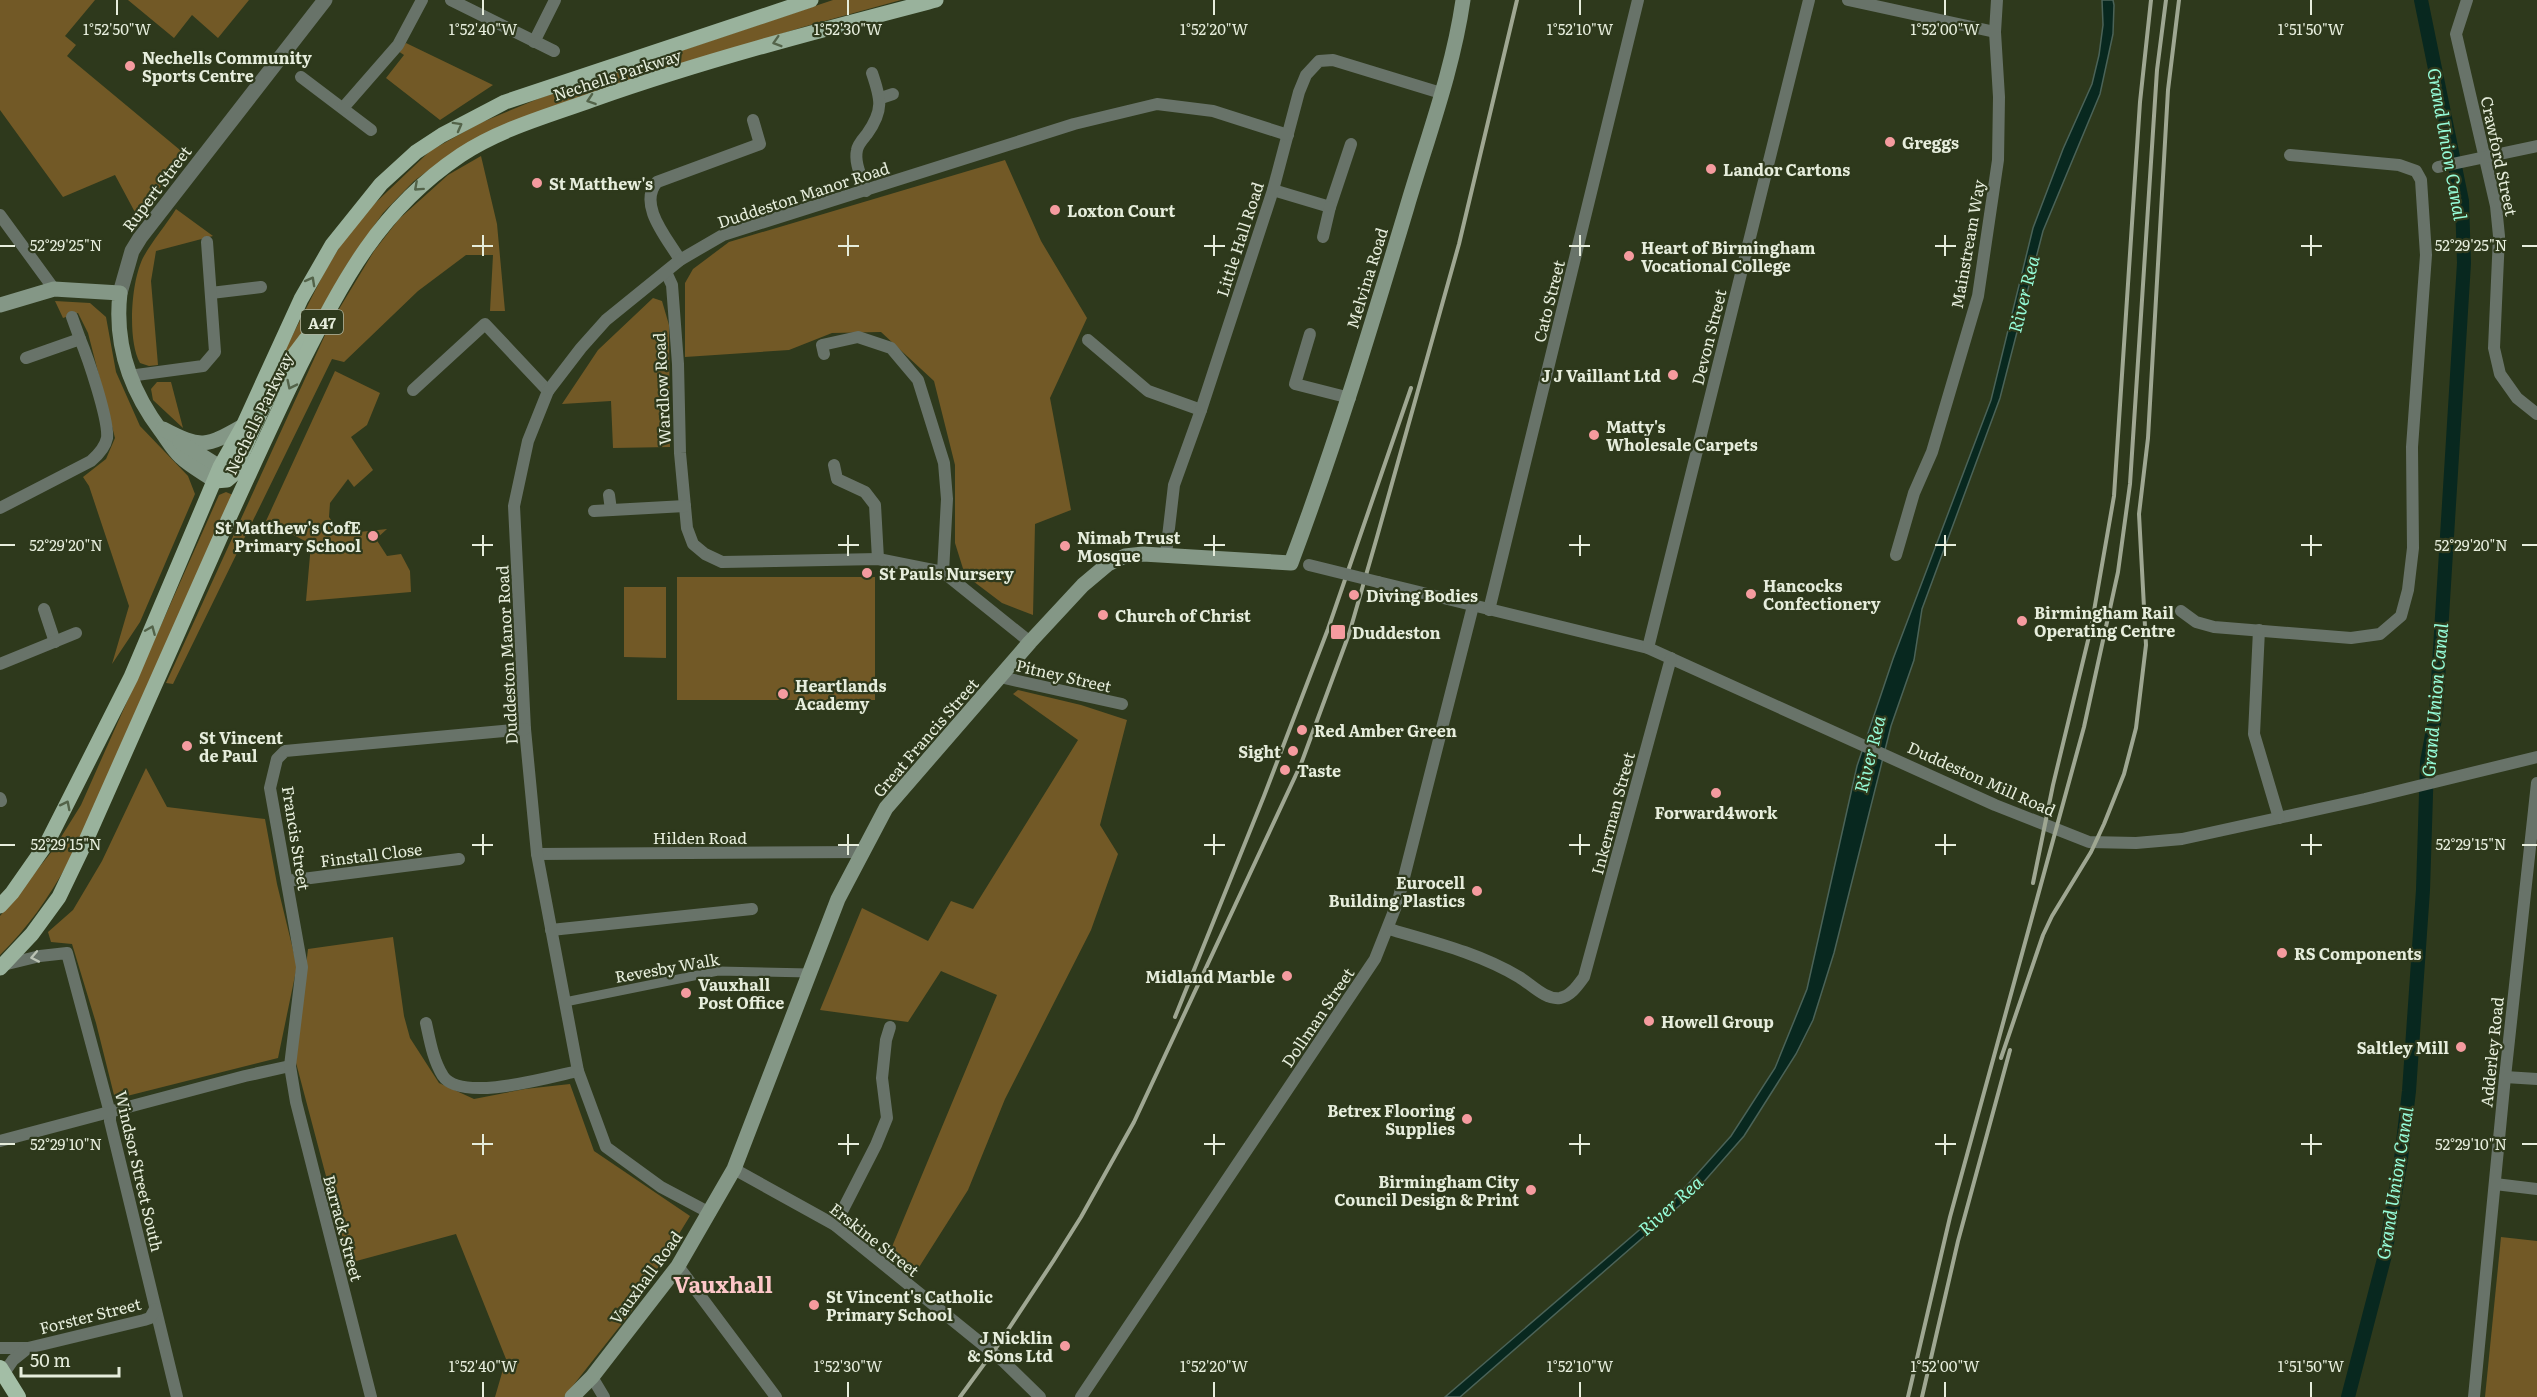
<svg xmlns="http://www.w3.org/2000/svg" width="2537" height="1397" font-family="Literata,serif">
  <style>
    .green { fill: #725926 }
    .water { fill: #08281f; stroke: #4b6358; stroke-width: 1.5 }
    .lines { fill: none; stroke-linecap: round; stroke-linejoin: round }
    .canal { stroke: #08281f; stroke-width: 14 }
    .pedestrian { stroke: #687369; stroke-width: 9 }
    .minor { stroke: #687369; stroke-width: 12 }
    .tertiary { stroke: #687369; stroke-width: 15 }
    .secondary { stroke: #849786; stroke-width: 15 }
    .primary { stroke: #99b29c; stroke-width: 15 }
    .trunk { stroke: #a3bea6; stroke-width: 16 }
    .rail { stroke: #9fa792; stroke-width: 4 }
    .minor-bridge { stroke: #687369; stroke-width: 12 }
    .oneway { stroke: #536349 }
    .oneway2 { stroke: #bac2b4 }
    .ticks { fill: none; stroke: #e6eddc; stroke-width: 2 }
    .poi-dot { fill: #f59b9f; stroke: #2e391c; stroke-width: 2 }
    .labels { text-anchor: middle; dominant-baseline: central; stroke-width: 4.5; stroke-linejoin: round; paint-order: stroke }
    .shield { fill: #2e391c; stroke: #afb7a2; stroke-width: 1.5 }
    .shield-label { font-size: 15px; font-weight: bold; fill: #e6eddc }
    .poi-label { font-size: 16px; font-weight: bold; fill: #e6eddc; stroke: #2e391c; text-anchor: start }
    .street-label { font-size: 16px; fill: #e6eddc; stroke: #2e391c }
    .water-label { font-size: 18px; font-style: italic; fill: #96fcd9; stroke: #2e391c }
    .district-label { font-size: 22px; font-weight: bold; fill: #fcc7c8; stroke: #2e391c }
    .ticks-label { font-size: 15px; text-anchor: middle; fill: #e6eddc; stroke: #2e391c; stroke-width: 4.5; stroke-linejoin: round; paint-order: stroke }
  </style>
  <rect width="100%" height="100%" fill="#2e391c"/>
  <g class="green">
    <path d="M0,0H95L65,36L76,45L67,56L186,155L137,216L115,175L63,197L0,110Z"/>
    <path d="M128,0H249L218,38L192,15L174,38Z"/>
    <path d="M833,0H901L803,27L609,88L456,150L414,181L383,213L347,264L316,318L282,364H278L324,273L345,238L370,208L430,151L480,123L540,98Z"/>
    <path d="M406,43L493,85L440,120L386,78L404,55L398,51Z"/>
    <path d="M481,156L497,224L505,311H490L493,255H466L418,291L344,362L332,359L173,684L166,683L330,324L374,251L399,219L448,175Z"/>
    <path d="M1005,160L1041,241L1087,318L1050,398L1071,510L1035,524L1033,615L1002,603L965,575L955,543V465L934,381L881,332L832,333L789,350L685,357V283L693,269L729,242Z"/>
    <path d="M176,209L213,236L156,251L151,281L158,365L149,366L140,363C127,340 131,279 144,256C153,240 166,225 176,209Z"/>
    <path d="M653,298L662,301L669,325L670,447L613,448L611,401L562,404L598,350Z"/>
    <path d="M55,301L90,303L106,317L116,372L140,426L188,476L195,494L140,622L112,664L129,606L89,486L83,477L106,459L115,438L88,333L78,313L63,318Z"/>
    <path d="M335,371L380,393L367,425L351,437L373,470L354,487L348,479L330,503L329,517L341,534L387,529L376,539L387,556L401,554L410,571L411,592L306,601L311,544L266,521Z"/>
    <path d="M157,382H171L183,428L153,400L151,389Z"/>
    <path d="M226,492L233,495C198,572 164,650 130,728C95,808 64,893 0,955V916L53,850L81,805L219,495Z"/>
    <rect x="677" y="577" width="198" height="123"/>
    <path d="M624,587H666V658L624,657Z"/>
    <path d="M1018,690L1081,705L1127,720L1100,825L1118,854L1091,930L1005,1099L968,1190L916,1272L901,1267L889,1254L997,995L941,971L908,1022L820,1010L862,908L928,941L951,901L973,909L1078,740L1013,694Z"/>
    <path d="M146,768L167,807L265,819L277,884L297,966L278,1058L115,1099L96,1023L72,944L51,942L48,932L73,910L102,861Z"/>
    <path d="M393,937L404,1016L410,1038L439,1083L474,1099L525,1089L570,1084L594,1151L690,1216L631,1312L564,1397H495L506,1359L456,1234L349,1263L295,1059L308,949Z"/>
    <path d="M2501,1237L2537,1241V1397H2485Z"/>
  </g>
  <path class="water" d="M2102,0H2113L2114,5L2113,34L2100,94L2043,231L2000,398L1922,609L1914,660L1891,726L1834,953L1813,1020L1796,1054L1744,1136L1694,1193L1460,1397H1445L1673,1201L1731,1136L1775,1068L1807,989L1857,766L1893,659L1991,400L2033,228L2063,149L2092,84L2099,55L2103,25Z"/>
  <g class="lines">
    <path class="canal" d="M2348,1397L2385,1255L2401,1159L2409,1091L2423,890L2427,762L2436,713L2464,263L2462,201L2421,0"/>
    <path class="pedestrian" d="M565,1002L718,971L810,973"/>
    <g class="minor">
      <path d="M451,0L554,51"/>
      <path d="M1848,0L1995,32"/>
      <path d="M2467,0L2456,34L2496,206L2499,236L2494,348L2500,374L2517,398L2537,414"/>
      <path d="M534,42L555,0"/>
      <path d="M301,77L371,130"/>
      <path d="M881,98L893,94"/>
      <path d="M343,108L398,45L422,0"/>
      <path d="M2438,167L2537,146"/>
      <path d="M1273,190L1330,207L1351,144"/>
      <path d="M866,191C862,178 854,163 857,150C858,144 863,139 867,134C884,110 881,99 872,73"/>
      <path d="M0,215L54,289"/>
      <path d="M1323,237L1330,207"/>
      <path d="M680,260C668,239 637,205 657,182L760,144L753,120"/>
      <path d="M666,272L672,285L678,364L680,453L687,528L693,544L705,554L722,562L878,559L943,572L1030,642"/>
      <path d="M211,293L261,287"/>
      <path d="M72,317L80,339"/>
      <path d="M1310,334L1295,384L1350,398"/>
      <path d="M1088,340L1148,391L1201,410"/>
      <path d="M824,354L822,345L858,337L891,348L918,380L944,463L947,499L943,572"/>
      <path d="M129,376L203,366L215,352L207,242"/>
      <path d="M413,390L485,324L548,391"/>
      <path d="M834,465L837,479L865,492L875,505L878,559"/>
      <path d="M609,495L611,510"/>
      <path d="M0,508L91,461C98,455 105,448 107,438C109,420 88,358 80,339L26,358"/>
      <path d="M594,511L685,506"/>
      <path d="M1166,554L1174,485L1201,410L1273,190L1299,92L1306,75L1319,61L1333,60L1441,93"/>
      <path d="M1896,555L1914,493L1932,452L1978,296L1998,160L1999,97L1995,32L1997,0"/>
      <path d="M1378,582L1648,648L1995,805L2089,842L2136,843L2182,839L2365,799L2537,757"/>
      <path d="M44,609L55,642"/>
      <path d="M1489,610L1638,0"/>
      <path d="M2181,611L2196,622L2214,627L2351,638L2380,634L2401,616L2408,590L2413,548L2412,447L2426,255L2421,180L2416,171L2399,165L2290,155"/>
      <path d="M2259,630L2254,734L2279,818"/>
      <path d="M1648,648L1809,0"/>
      <path d="M0,664L76,633"/>
      <path d="M1000,677L1122,704"/>
      <path d="M0,798L1,801"/>
      <path d="M537,854L864,852"/>
      <path d="M287,881L459,859"/>
      <path d="M1389,929C1433,942 1479,953 1519,977C1531,984 1545,1000 1560,998C1571,996 1578,985 1584,977L1671,658"/>
      <path d="M551,930L752,909"/>
      <path d="M3,965L40,956L67,953L110,1113V1121L177,1397"/>
      <path d="M426,1023C430,1041 433,1060 443,1076C461,1103 550,1077 578,1071"/>
      <path d="M2505,1077L2537,1079"/>
      <path d="M0,1141L245,1076L290,1066"/>
      <path d="M734,1169L835,1225L1003,1361L1040,1397"/>
      <path d="M2495,1184L2537,1189"/>
      <path d="M710,1213L661,1187L606,1147L578,1071L537,854L525,729L514,506L528,441L548,391L581,348L606,320L680,260L723,235L1074,124L1157,104L1213,111L1288,135"/>
      <path d="M835,1225L876,1145L887,1118L882,1078L886,1040L890,1027"/>
      <path d="M678,1266L776,1397"/>
      <path d="M0,1348H28L144,1320L150,1318L155,1309"/>
      <path d="M4,1373L13,1360L28,1348"/>
      <path d="M592,1377L604,1397"/>
      <path d="M371,1397L296,1102L290,1066L302,967L270,788L277,759L285,751L525,729"/>
      <path d="M1081,1397L1375,959L1398,901L1473,606"/>
      <path d="M2474,1397L2505,1077L2537,783"/>
    </g>
    <path class="tertiary" d="M120,293L132,251L140,238L325,0"/>
    <g class="secondary">
      <path d="M0,305L54,289L120,293C114,345 130,390 161,431C167,439 173,450 181,457C190,466 204,473 215,481"/>
      <path d="M163,429C201,449 206,447 243,426"/>
      <path d="M180,442L220,467"/>
      <path d="M572,1397L592,1377L678,1266L734,1169L838,899L886,808L1030,642L1083,585L1108,564L1125,556L1143,554L1291,563C1335,446 1371,327 1407,207C1427,139 1453,70 1463,0"/>
    </g>
    <g class="primary">
      <path d="M215,481L227,480L234,474C253,427 274,379 306,339"/>
      <path d="M0,906L12,893L47,843L131,677L220,467L243,426L301,299L332,245L381,184L416,152L442,135L505,102L811,0"/>
      <path d="M0,968L32,934L59,897L84,845C131,740 177,634 224,529C249,474 274,419 301,364C344,279 379,210 461,155C500,129 548,116 592,100C705,60 821,30 936,0"/>
    </g>
    <path class="trunk" d="M0,1368L18,1397"/>
    <g class="rail">
      <path d="M2033,883L2053,785L2091,628L2114,496L2140,102L2151,0"/>
      <path d="M1175,1017L1264,796L1328,629L1411,388"/>
      <path d="M2001,1058L2043,935L2052,916L2091,852L2104,824L2124,774L2136,728L2146,645L2139,514L2148,438L2168,90L2179,0"/>
      <path d="M960,1397L998,1345L1054,1260L1081,1217L1134,1122L1301,764L1349,634L1377,537L1459,244L1517,0"/>
      <path d="M1908,1397L1950,1217L2084,727L2118,572L2130,484L2157,70L2166,0"/>
      <path d="M1922,1397L1958,1241L2010,1050"/>
    </g>
    <path class="minor-bridge" d="M1309,565L1378,582"/>
  </g>
  <defs><path id="oneway-chevron" d="M-2-3.5L2.5 0L-2 3.5" fill="none" stroke-width="1.6" stroke-linecap="round" stroke-linejoin="round" transform="scale(1.5)"/></defs>
  <g class="oneway">
    <use href="#oneway-chevron" transform="translate(777 42) rotate(163)"/>
    <use href="#oneway-chevron" transform="translate(591 100) rotate(161)"/>
    <use href="#oneway-chevron" transform="translate(458 126) rotate(-29)"/>
    <use href="#oneway-chevron" transform="translate(418 187) rotate(138)"/>
    <use href="#oneway-chevron" transform="translate(311 281) rotate(-61)"/>
    <use href="#oneway-chevron" transform="translate(291 385) rotate(116)"/>
    <use href="#oneway-chevron" transform="translate(151 630) rotate(-67)"/>
    <use href="#oneway-chevron" transform="translate(66 805) rotate(-63)"/>
  </g>
  <use class="oneway2" href="#oneway-chevron" transform="translate(35 957) rotate(169)"/>
  <path class="ticks" d="M117,0V15M483,0V15M848,0V15M1214,0V15M1580,0V15M1945,0V15M2311,0V15M483,235V256M848,235V256M1214,235V256M1580,235V256M1945,235V256M2311,235V256M0,246H15M472,246H493M838,246H859M1204,246H1225M1569,246H1590M1935,246H1956M2301,246H2322M2522,246H2537M483,535V556M848,535V556M1214,535V556M1580,535V556M1945,535V556M2311,535V556M0,545H15M472,545H493M838,545H859M1204,545H1225M1569,545H1590M1935,545H1956M2301,545H2322M2522,545H2537M483,834V855M848,834V855M1214,834V855M1580,834V855M1945,834V855M2311,834V855M0,845H15M472,845H493M838,845H859M1204,845H1225M1569,845H1590M1935,845H1956M2301,845H2322M2522,845H2537M483,1134V1155M848,1134V1155M1214,1134V1155M1580,1134V1155M1945,1134V1155M2311,1134V1155M0,1144H15M472,1144H493M838,1144H859M1204,1144H1225M1569,1144H1590M1935,1144H1956M2301,1144H2322M2522,1144H2537M483,1382V1397M848,1382V1397M1214,1382V1397M1580,1382V1397M1945,1382V1397M2311,1382V1397"/>
  <g class="poi-dot">
    <circle cx="130" cy="66" r="6"/>
    <circle cx="1890" cy="142" r="6"/>
    <circle cx="1711" cy="169" r="6"/>
    <circle cx="537" cy="183" r="6"/>
    <circle cx="1055" cy="210" r="6"/>
    <circle cx="1629" cy="256" r="6"/>
    <circle cx="1673" cy="375" r="6"/>
    <circle cx="1594" cy="435" r="6"/>
    <circle cx="373" cy="536" r="6"/>
    <circle cx="1065" cy="546" r="6"/>
    <circle cx="867" cy="573" r="6"/>
    <circle cx="1751" cy="594" r="6"/>
    <circle cx="1354" cy="595" r="6"/>
    <circle cx="1103" cy="615" r="6"/>
    <circle cx="2022" cy="621" r="6"/>
    <rect x="1330" y="624" width="16" height="16" rx="3"/>
    <circle cx="783" cy="694" r="6"/>
    <circle cx="1302" cy="730" r="6"/>
    <circle cx="187" cy="746" r="6"/>
    <circle cx="1293" cy="751" r="6"/>
    <circle cx="1285" cy="770" r="6"/>
    <circle cx="1716" cy="793" r="6"/>
    <circle cx="1477" cy="891" r="6"/>
    <circle cx="2282" cy="953" r="6"/>
    <circle cx="1287" cy="976" r="6"/>
    <circle cx="686" cy="993" r="6"/>
    <circle cx="1649" cy="1021" r="6"/>
    <circle cx="2461" cy="1047" r="6"/>
    <circle cx="1467" cy="1119" r="6"/>
    <circle cx="1531" cy="1190" r="6"/>
    <circle cx="814" cy="1305" r="6"/>
    <circle cx="1065" cy="1346" r="6"/>
  </g>
  <g class="labels">
    <rect class="shield" x="301" y="310" width="42" height="24" rx="4.5"/>
    <g class="shield-label">
      <text x="322" y="322">A47</text>
    </g>
    <g class="poi-label">
      <text x="142" y="57">Nechells Community<tspan x="142" dy="18">Sports Centre</tspan></text>
      <text x="1902" y="142">Greggs</text>
      <text x="1723" y="169">Landor Cartons</text>
      <text x="549" y="183">St Matthew's</text>
      <text x="1067" y="210">Loxton Court</text>
      <text x="1641" y="247">Heart of Birmingham<tspan x="1641" dy="18">Vocational College</tspan></text>
      <text x="1661" y="375" text-anchor="end">J J Vaillant Ltd</text>
      <text x="1606" y="426">Matty's<tspan x="1606" dy="18">Wholesale Carpets</tspan></text>
      <text x="361" y="527" text-anchor="end">St Matthew's CofE<tspan x="361" dy="18">Primary School</tspan></text>
      <text x="1077" y="537">Nimab Trust<tspan x="1077" dy="18">Mosque</tspan></text>
      <text x="879" y="573">St Pauls Nursery</text>
      <text x="1763" y="585">Hancocks<tspan x="1763" dy="18">Confectionery</tspan></text>
      <text x="1366" y="595">Diving Bodies</text>
      <text x="2034" y="612">Birmingham Rail<tspan x="2034" dy="18">Operating Centre</tspan></text>
      <text x="1115" y="615">Church of Christ</text>
      <text x="1352" y="632">Duddeston</text>
      <text x="795" y="685">Heartlands<tspan x="795" dy="18">Academy</tspan></text>
      <text x="1314" y="730">Red Amber Green</text>
      <text x="199" y="737">St Vincent<tspan x="199" dy="18">de Paul</tspan></text>
      <text x="1281" y="751" text-anchor="end">Sight</text>
      <text x="1297" y="770">Taste</text>
      <text x="1716" y="812" text-anchor="middle">Forward4work</text>
      <text x="1465" y="882" text-anchor="end">Eurocell<tspan x="1465" dy="18">Building Plastics</tspan></text>
      <text x="2294" y="953">RS Components</text>
      <text x="1275" y="976" text-anchor="end">Midland Marble</text>
      <text x="698" y="984">Vauxhall<tspan x="698" dy="18">Post Office</tspan></text>
      <text x="1661" y="1021">Howell Group</text>
      <text x="2449" y="1047" text-anchor="end">Saltley Mill</text>
      <text x="1455" y="1110" text-anchor="end">Betrex Flooring<tspan x="1455" dy="18">Supplies</tspan></text>
      <text x="1519" y="1181" text-anchor="end">Birmingham City<tspan x="1519" dy="18">Council Design &amp; Print</tspan></text>
      <text x="826" y="1296">St Vincent's Catholic<tspan x="826" dy="18">Primary School</tspan></text>
      <text x="1053" y="1337" text-anchor="end">J Nicklin<tspan x="1053" dy="18">&amp; Sons Ltd</tspan></text>
    </g>
    <g class="street-label">
      <text transform="translate(617 74) rotate(-18)">Nechells Parkway</text>
      <text transform="translate(2500 156) rotate(78)">Crawford Street</text>
      <text transform="translate(156 188) rotate(-53)">Rupert Street</text>
      <text transform="translate(803 194) rotate(-18)">Duddeston Manor Road</text>
      <text transform="translate(1239 239) rotate(-72)">Little Hall Road</text>
      <text transform="translate(1967 244) rotate(-80)">Mainstream Way</text>
      <text transform="translate(1366 278) rotate(-73)">Melvina Road</text>
      <text transform="translate(1548 301) rotate(-76)">Cato Street</text>
      <text transform="translate(1708 337) rotate(-76)">Devon Street</text>
      <text transform="translate(661 389) rotate(-93)">Wardlow Road</text>
      <text transform="translate(258 413) rotate(-64)">Nechells Parkway</text>
      <text transform="translate(506 655) rotate(-93)">Duddeston Manor Road</text>
      <text transform="translate(1064 675) rotate(13)">Pitney Street</text>
      <text transform="translate(925 737) rotate(-49)">Great Francis Street</text>
      <text transform="translate(1982 778) rotate(24)">Duddeston Mill Road</text>
      <text transform="translate(1612 813) rotate(-75)">Inkerman Street</text>
      <text x="700" y="837">Hilden Road</text>
      <text transform="translate(297 838) rotate(81)">Francis Street</text>
      <text transform="translate(371 854) rotate(-7)">Finstall Close</text>
      <text transform="translate(667 967) rotate(-10)">Revesby Walk</text>
      <text transform="translate(1317 1017) rotate(-56)">Dollman Street</text>
      <text transform="translate(2491 1052) rotate(-84)">Adderley Road</text>
      <text transform="translate(140 1171) rotate(77)">Windsor Street South</text>
      <text transform="translate(344 1228) rotate(75)">Barrack Street</text>
      <text transform="translate(875 1239) rotate(38)">Erskine Street</text>
      <text transform="translate(645 1277) rotate(-54)">Vauxhall Road</text>
      <text transform="translate(90 1315) rotate(-14)">Forster Street</text>
    </g>
    <g class="water-label">
      <text transform="translate(2448 144) rotate(80)">Grand Union Canal</text>
      <text transform="translate(2023 294) rotate(-76)">River Rea</text>
      <text transform="translate(2434 700) rotate(-85)">Grand Union Canal</text>
      <text transform="translate(1869 754) rotate(-76)">River Rea</text>
      <text transform="translate(2394 1183) rotate(-81)">Grand Union Canal</text>
      <text transform="translate(1670 1205) rotate(-42)">River Rea</text>
    </g>
    <g class="district-label">
      <text x="723" y="1283">Vauxhall</text>
    </g>
  </g>
  <g class="ticks-label">
    <text x="117" y="35">1°52'50"W</text>
    <text x="483" y="35">1°52'40"W</text>
    <text x="848" y="35">1°52'30"W</text>
    <text x="1214" y="35">1°52'20"W</text>
    <text x="1580" y="35">1°52'10"W</text>
    <text x="1945" y="35">1°52'00"W</text>
    <text x="2311" y="35">1°51'50"W</text>
    <text x="66" y="251">52°29'25"N</text>
    <text x="2471" y="251">52°29'25"N</text>
    <text x="66" y="551">52°29'20"N</text>
    <text x="2471" y="551">52°29'20"N</text>
    <text x="66" y="850">52°29'15"N</text>
    <text x="2471" y="850">52°29'15"N</text>
    <text x="66" y="1150">52°29'10"N</text>
    <text x="2471" y="1150">52°29'10"N</text>
    <text x="483" y="1372">1°52'40"W</text>
    <text x="848" y="1372">1°52'30"W</text>
    <text x="1214" y="1372">1°52'20"W</text>
    <text x="1580" y="1372">1°52'10"W</text>
    <text x="1945" y="1372">1°52'00"W</text>
    <text x="2311" y="1372">1°51'50"W</text>
  </g>
  <path d="M21 1367v9h98v-9" fill="none" stroke="#e6eddc" stroke-width="3"/>
  <text x="30" y="1367" font-size="18" fill="#e6eddc" stroke="#2e391c" stroke-width="4.5" paint-order="stroke">50 m</text>
</svg>
